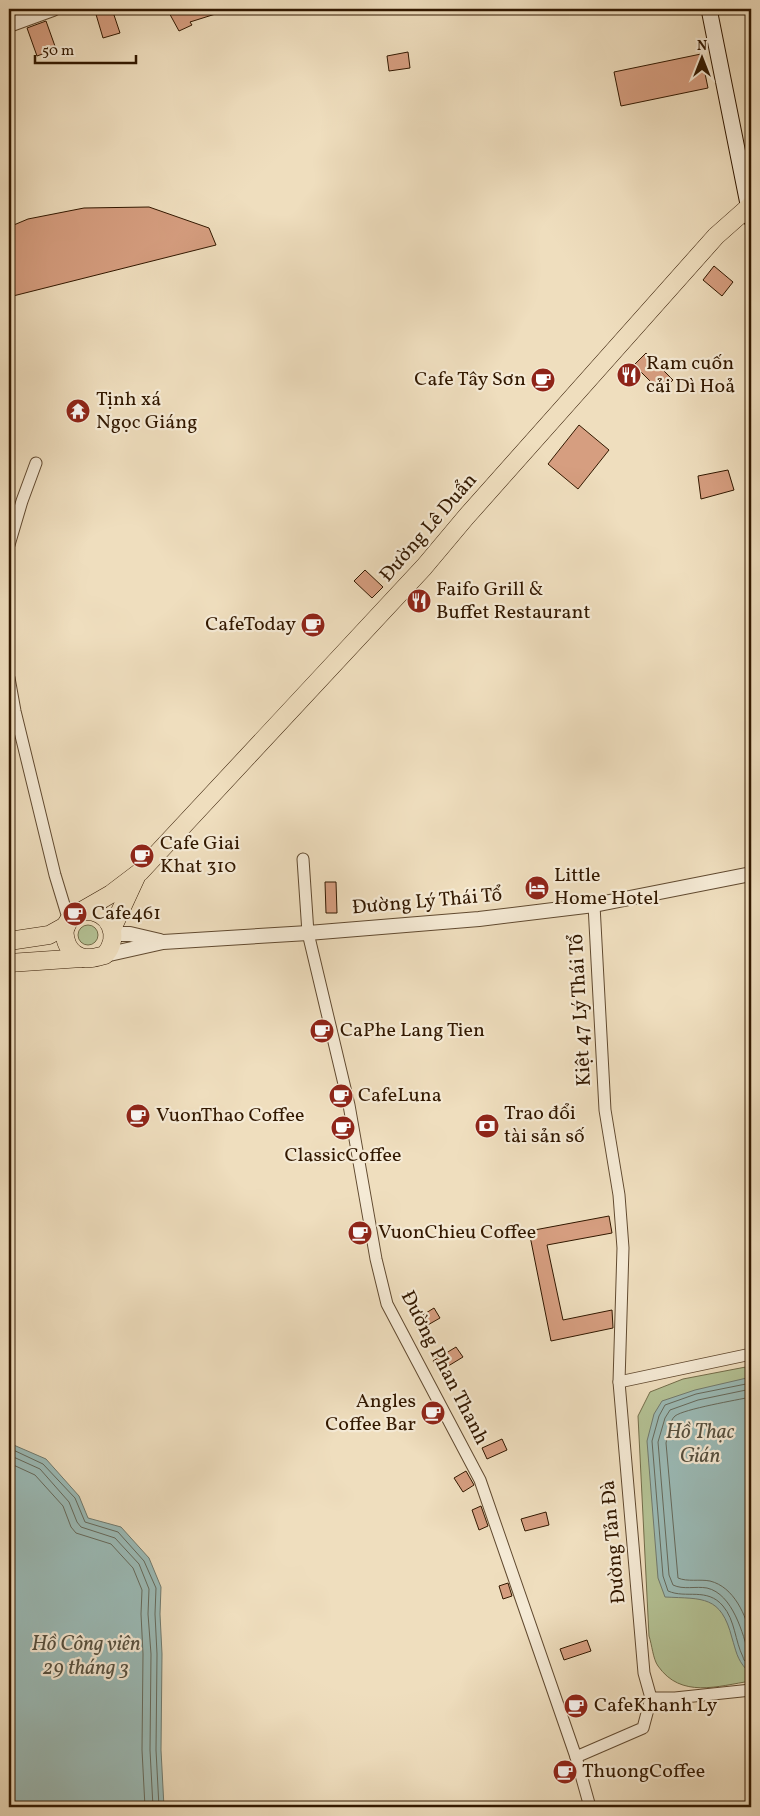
<svg xmlns="http://www.w3.org/2000/svg" width="760" height="1816" font-family="Vollkorn,serif">
  <style>
    .green { fill: #b4c295; stroke: #736d4a }
    .water { fill: #9bbbb7; stroke: #717a6e }
    .lines { fill: none; stroke-linecap: round; stroke-linejoin: round }
    .shore { stroke: #666a5c; stroke-width: 1 }
    .building { fill: #d69e80; stroke: #321800 }
    .minor-casing { stroke: #614a30; stroke-width: 13 }
    .tertiary-casing { stroke: #614a30; stroke-width: 16 }
    .secondary-casing { stroke: #321800; stroke-width: 17 }
    .primary-casing { stroke: #321800; stroke-width: 19 }
    .minor { stroke: #f5ead5; stroke-width: 11 }
    .tertiary { stroke: #f5ead5; stroke-width: 14 }
    .secondary { stroke: #f5ead5; stroke-width: 15 }
    .primary { stroke: #efdebe; stroke-width: 18 }
    .labels { text-anchor: middle; dominant-baseline: central; stroke-width: 4.5; stroke-linejoin: round; paint-order: stroke }
    .poi-label { font-size: 20px; fill: #321800; stroke: #f5ead5; text-anchor: start }
    .street-label { font-size: 20px; fill: #321800; stroke: #f5ead5 }
    .water-label { font-size: 21px; font-style: italic; fill: #575140; stroke: #f5ead5 }
  </style>
  <rect width="100%" height="100%" fill="#efdebe"/>
  <filter id="stains"><feTurbulence type="fractalNoise" baseFrequency=".004" numOctaves="4"/><feColorMatrix values="0 0 0 0 .2 0 0 0 0 .09 0 0 0 0 .02 0 0 0 .5 -.17"/></filter>
  <radialGradient id="worn" r=".72"><stop offset=".6" stop-color="#630" stop-opacity="0"/><stop offset="1" stop-color="#630" stop-opacity=".3"/></radialGradient>
  <g class="green">
    <circle cx="88" cy="935" r="10"/>
    <path d="M751,1366V1681C718,1686 681,1699 658,1666C653,1659 652,1645 649,1636L638,1416L650,1392L683,1379Z"/>
  </g>
  <g class="water">
    <path d="M751,1377V1669H746C737,1659 736,1651 732,1638C721,1595 703,1599 665,1597L658,1578L647,1441L654,1414L662,1401L695,1390Z"/>
    <path d="M9,1443L46,1459L79,1496L88,1518L121,1527L149,1558L161,1587L160,1614L162,1654L161,1750L164,1807H9Z"/>
  </g>
  <g class="lines">
    <g class="shore">
      <path d="M751,1383L696,1394L665,1405L659,1416L652,1441L663,1576L668,1591C686,1599 707,1587 723,1606C735,1620 735,1641 743,1657C744,1662 747,1663 751,1664"/>
      <path d="M751,1389L698,1400L670,1410L665,1418L658,1442L669,1575L673,1585C683,1590 696,1586 707,1588C733,1594 743,1634 749,1655L751,1658"/>
      <path d="M751,1397C737,1400 684,1409 675,1416C669,1421 668,1436 666,1443L678,1578C687,1582 700,1579 710,1581C734,1587 746,1615 751,1637"/>
      <path d="M9,1448L43,1464L75,1498L85,1522L118,1532L144,1561L156,1588L155,1614L157,1654L156,1750L159,1807"/>
      <path d="M9,1455L40,1469L69,1502L77,1522L81,1527L115,1538L139,1564L149,1589L148,1614L151,1654L150,1750L153,1807"/>
      <path d="M9,1463L35,1475L63,1506L71,1527L76,1533L111,1544L133,1568L142,1590L141,1614L143,1654L142,1750L145,1807"/>
    </g>
  </g>
  <g class="building">
    <path d="M102,9H112L120,33L103,38L95,11Z"/>
    <path d="M167,9H224L225,11L190,22L192,25L179,31Z"/>
    <path d="M46,21L56,49L37,56L27,28Z"/>
    <path d="M408,52L410,68L389,71L387,56Z"/>
    <path d="M701,54L708,88L621,106L614,72Z"/>
    <path d="M149,207L209,228L216,245L9,297V227L28,219L84,208Z"/>
    <path d="M714,266L733,282L722,296L703,280Z"/>
    <path d="M646,353L673,380L661,392L634,365Z"/>
    <path d="M579,425L609,450L578,489L548,464Z"/>
    <path d="M728,470L734,490L701,499L698,476Z"/>
    <path d="M365,570L383,587L372,598L354,581Z"/>
    <path d="M325,882H336L337,913H326Z"/>
    <path d="M609,1216L612,1233L547,1245L563,1320L612,1310L613,1328L551,1341L529,1231Z"/>
    <path d="M434,1308L440,1318L419,1330L413,1321Z"/>
    <path d="M456,1347L463,1357L440,1371L433,1361Z"/>
    <path d="M502,1439L507,1450L487,1459L482,1448Z"/>
    <path d="M466,1471L474,1485L463,1492L454,1478Z"/>
    <path d="M481,1506L488,1526L479,1530L472,1510Z"/>
    <path d="M546,1512L549,1525L525,1531L521,1519Z"/>
    <path d="M508,1583L512,1596L503,1599L499,1586Z"/>
    <path d="M587,1640L591,1651L564,1660L560,1649Z"/>
  </g>
  <g class="lines">
    <defs>
      <g id="minor">
        <path d="M9,545L22,501L36,463"/>
        <path d="M9,678L15,711L55,875L69,921"/>
        <path d="M303,859L308,933L349,1105L376,1259L387,1304L480,1480L576,1757L590,1807"/>
        <path d="M619,1382L751,1354"/>
        <path d="M651,1698H675L751,1690"/>
        <path d="M576,1757L643,1728L651,1698L644,1673L619,1382L623,1248L619,1195L605,1110L594,905"/>
      </g>
      <g id="tertiary">
        <path d="M9,25L53,9"/>
        <path d="M112,934H130L160,941"/>
        <path d="M105,955L163,942L308,933L479,919L594,905L751,874"/>
      </g>
      <path id="secondary" d="M709,9L751,219"/>
      <g id="primary">
        <path d="M84,911C110,910 121,936 105,955C97,957 89,960 81,957C65,952 58,927 73,916C76,913 81,912 84,911Z"/>
        <path d="M78,913L111,894L140,872L424,567L466,517L716,236L751,205"/>
        <path d="M112,929L136,877"/>
        <path d="M9,941L49,935L67,925"/>
        <path d="M9,963L82,958"/>
      </g>
    </defs>
    <use href="#minor" class="minor-casing"/>
    <use href="#tertiary" class="tertiary-casing"/>
    <use href="#secondary" class="secondary-casing"/>
    <use href="#primary" class="primary-casing"/>
    <use href="#minor" class="minor"/>
    <use href="#tertiary" class="tertiary"/>
    <use href="#secondary" class="secondary"/>
    <use href="#primary" class="primary"/>
  </g>
  <defs>
    <symbol id="restaurant-disc" viewBox="-11 -11 22 22"><circle r="9.5" fill="#8f2418" stroke="#f5ead5"/><path d="M-5-6h1v4h1v-4h1v4h1v-4h1v5L-1.5 .5V6h-2V.5L-5-1ZM5-6V6H3V1.5H1.5Q1.5-4 5-6Z" fill="#fff"/></symbol>
    <symbol id="cafe-disc" viewBox="-11 -11 22 22"><circle r="9.5" fill="#8f2418" stroke="#f5ead5"/><path d="M-5.5-4.5H6V0H3Q3 3.5 0 3.5H-2.5Q-5.5 3.5-5.5 0ZM3-3.2v2h1.7v-2ZM-6 4.5H4V6H-6Z" fill="#fff"/></symbol>
    <symbol id="temple-disc" viewBox="-11 -11 22 22"><circle r="9.5" fill="#8f2418" stroke="#f5ead5"/><path d="M0-6L5-2H3V0L6.5 2.5H4V6H1.5V3h-3V6H-4V2.5H-6.5L-3 0V-2H-5Z" fill="#fff"/></symbol>
    <symbol id="hotel-disc" viewBox="-11 -11 22 22"><circle r="9.5" fill="#8f2418" stroke="#f5ead5"/><path d="M-6-4.5h1.5V1H6V5H4.5V3h-9V5H-6ZM-4 0a1.8 1.8 0 1 1 3.6 0ZM.5 0V-2.5h3Q6-2.5 6 0Z" fill="#fff"/></symbol>
    <symbol id="bank-disc" viewBox="-11 -11 22 22"><circle r="9.5" fill="#8f2418" stroke="#f5ead5"/><path d="M-6-4H6V4H-6ZM0-2.3a2.3 2.3 0 1 0 0 4.6a2.3 2.3 0 1 0 0-4.6Z" fill="#fff"/></symbol>
  </defs>
  <g fill-rule="evenodd">
    <use href="#restaurant-disc" x="615" y="361" width="28" height="28"/>
    <use href="#cafe-disc" x="529" y="366" width="28" height="28"/>
    <use href="#temple-disc" x="64" y="397" width="28" height="28"/>
    <use href="#restaurant-disc" x="405" y="587" width="28" height="28"/>
    <use href="#cafe-disc" x="299" y="611" width="28" height="28"/>
    <use href="#cafe-disc" x="128" y="842" width="28" height="28"/>
    <use href="#hotel-disc" x="523" y="874" width="28" height="28"/>
    <use href="#cafe-disc" x="61" y="900" width="28" height="28"/>
    <use href="#cafe-disc" x="308" y="1017" width="28" height="28"/>
    <use href="#cafe-disc" x="327" y="1082" width="28" height="28"/>
    <use href="#cafe-disc" x="124" y="1102" width="28" height="28"/>
    <use href="#bank-disc" x="473" y="1112" width="28" height="28"/>
    <use href="#cafe-disc" x="329" y="1114" width="28" height="28"/>
    <use href="#cafe-disc" x="346" y="1219" width="28" height="28"/>
    <use href="#cafe-disc" x="419" y="1399" width="28" height="28"/>
    <use href="#cafe-disc" x="562" y="1692" width="28" height="28"/>
    <use href="#cafe-disc" x="551" y="1758" width="28" height="28"/>
  </g>
  <g class="labels">
    <g class="poi-label">
      <text x="646" y="364">Ram cuốn<tspan x="646" dy="23">cải Dì Hoả</tspan></text>
      <text x="526" y="380" text-anchor="end">Cafe Tây Sơn</text>
      <text x="96" y="400">Tịnh xá<tspan x="96" dy="23">Ngọc Giáng</tspan></text>
      <text x="436" y="590">Faifo Grill &amp;<tspan x="436" dy="23">Buffet Restaurant</tspan></text>
      <text x="296" y="625" text-anchor="end">CafeToday</text>
      <text x="160" y="844">Cafe Giai<tspan x="160" dy="23">Khat 310</tspan></text>
      <text x="554" y="876">Little<tspan x="554" dy="23">Home Hotel</tspan></text>
      <text x="92" y="914">Cafe461</text>
      <text x="340" y="1031">CaPhe Lang Tien</text>
      <text x="358" y="1096">CafeLuna</text>
      <text x="504" y="1114">Trao đổi<tspan x="504" dy="23">tài sản số</tspan></text>
      <text x="156" y="1116">VuonThao Coffee</text>
      <text x="343" y="1156" text-anchor="middle">ClassicCoffee</text>
      <text x="378" y="1233">VuonChieu Coffee</text>
      <text x="416" y="1402" text-anchor="end">Angles<tspan x="416" dy="23">Coffee Bar</tspan></text>
      <text x="594" y="1706">CafeKhanh Ly</text>
      <text x="582" y="1772">ThuongCoffee</text>
    </g>
    <g class="street-label">
      <text transform="translate(429 528) rotate(-49)">Đường Lê Duẩn</text>
      <text transform="translate(427 902) rotate(-5)">Đường Lý Thái Tổ</text>
      <text transform="translate(581 1010) rotate(-93)">Kiệt 47 Lý Thái Tổ</text>
      <text transform="translate(444 1368) rotate(63)">Đường Phan Thanh</text>
      <text transform="translate(614 1542) rotate(-95)">Đường Tản Đà</text>
    </g>
    <g class="water-label">
      <text x="700" y="1432">Hồ Thạc<tspan x="700" dy="24">Gián</tspan></text>
      <text x="86" y="1644">Hồ Công viên<tspan x="86" dy="24">29 tháng 3</tspan></text>
    </g>
  </g>
  <rect width="760" height="1816" fill="none" stroke="#efdebe" stroke-width="30"/>
  <rect x="10" y="10" width="740" height="1796" fill="none" stroke="#321800" stroke-width="2.5"/>
  <rect x="15" y="15" width="730" height="1786" fill="none" stroke="#321800"/>
  <g transform="translate(702 58)" stroke="#f5ead5" stroke-width="4" paint-order="stroke">
  <path d="M0-4L9 19L0 12L-9 19Z" fill="#321800"/>
  <text y="-8" font-size="14" font-weight="bold" text-anchor="middle" fill="#321800">N</text>
  </g>
  <path d="M35 55v8h101v-8" fill="none" stroke="#321800" stroke-width="2.5"/>
  <text x="42" y="55" font-size="15" fill="#321800" stroke="#f5ead5" stroke-width="4" paint-order="stroke">50 m</text>
  <rect width="100%" height="100%" filter="url(#stains)"/>
  <rect width="100%" height="100%" fill="url(#worn)"/>
</svg>
